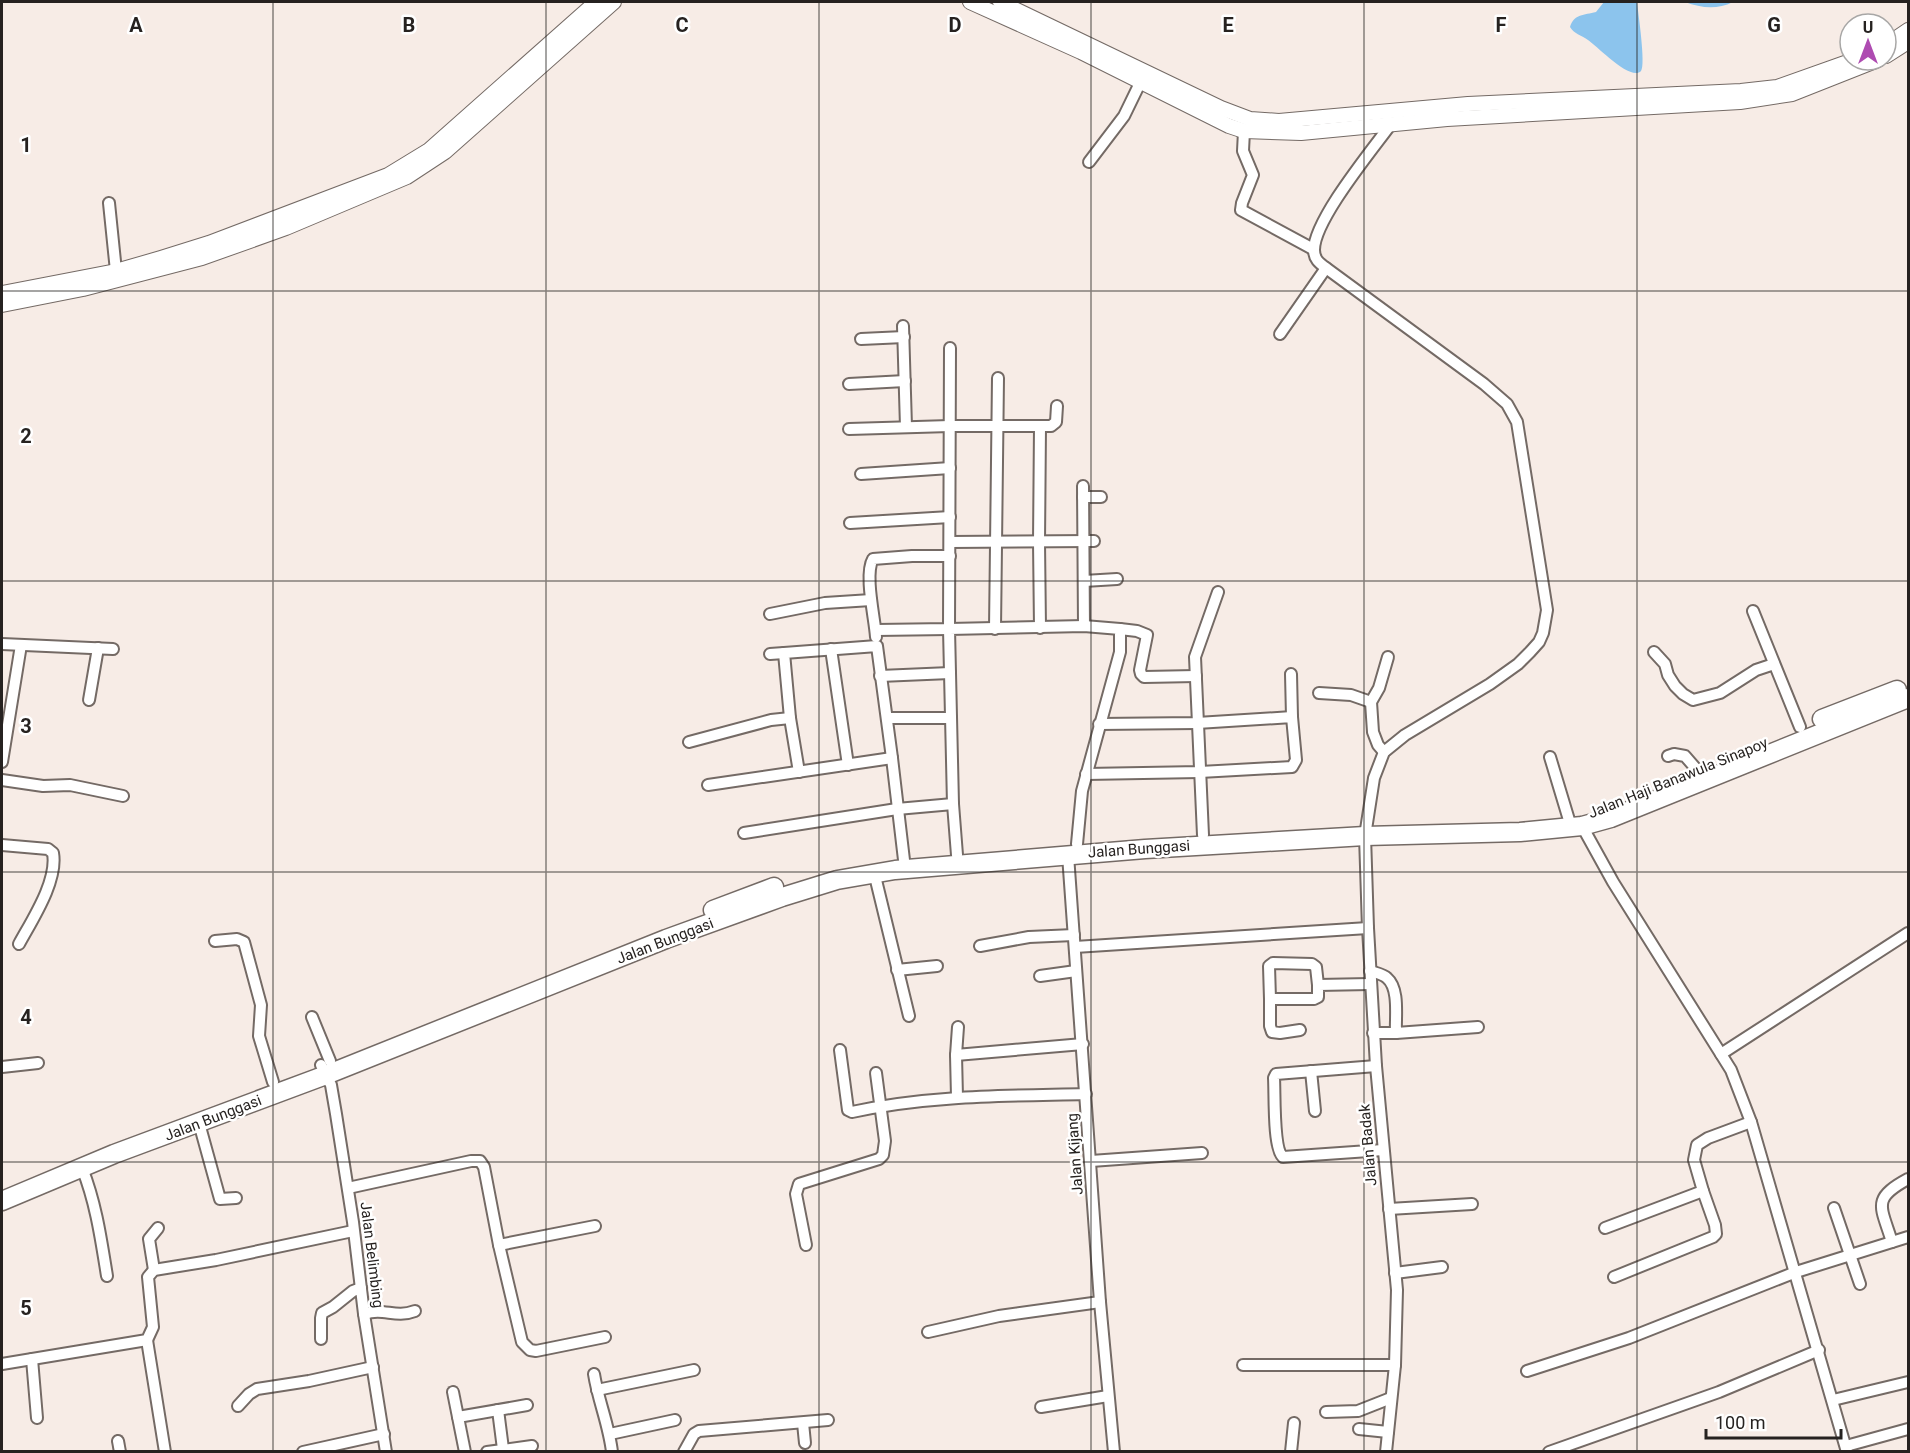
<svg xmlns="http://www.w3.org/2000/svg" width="1910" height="1453" font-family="Roboto,sans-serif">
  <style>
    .water { fill: #8cc4ed }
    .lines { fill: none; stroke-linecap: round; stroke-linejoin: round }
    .street-casing { stroke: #746a65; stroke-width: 14 }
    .secondary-casing { stroke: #746a65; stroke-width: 16 }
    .highway-casing { stroke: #746a65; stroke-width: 21 }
    .street { stroke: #fff; stroke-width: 10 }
    .secondary { stroke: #fff; stroke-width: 14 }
    .highway { stroke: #fff; stroke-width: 18 }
    .grid { fill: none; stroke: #262220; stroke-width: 1.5; stroke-opacity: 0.55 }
    .labels { text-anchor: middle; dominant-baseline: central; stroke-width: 5; stroke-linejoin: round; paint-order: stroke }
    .street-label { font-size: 15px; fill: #262220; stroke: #fff }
    .grid-label { font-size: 20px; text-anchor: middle; font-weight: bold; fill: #262220; stroke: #fff; stroke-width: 5; stroke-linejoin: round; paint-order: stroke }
  </style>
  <rect width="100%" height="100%" fill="#f7ece6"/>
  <g class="water">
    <path d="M1604,2H1637C1638,12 1646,65 1641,71C1631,82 1597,46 1588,40C1581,35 1574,34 1570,27C1574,14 1584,15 1596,12Z"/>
    <path d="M1685,2H1733C1717,10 1701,8 1685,2Z"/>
  </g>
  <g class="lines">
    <defs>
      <g id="street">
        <path d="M1244,131L1243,151L1253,175L1242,203L1241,210L1313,249"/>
        <path d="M1089,162L1124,116L1141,81"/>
        <path d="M109,203L116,271"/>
        <path d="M903,326L906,427"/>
        <path d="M1280,334L1326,268"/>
        <path d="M861,339L904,337"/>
        <path d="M849,384L905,381"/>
        <path d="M1040,427L1039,542L1040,628"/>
        <path d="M849,429L950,426H1051L1056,422L1057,406"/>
        <path d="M861,474L950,468"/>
        <path d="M1083,486L1084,626"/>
        <path d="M1083,497H1101"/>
        <path d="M850,523L950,517"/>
        <path d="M950,542L1094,541"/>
        <path d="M1084,581L1117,579"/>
        <path d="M1753,611L1800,727"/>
        <path d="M770,614L825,603L871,600"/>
        <path d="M995,629L998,378"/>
        <path d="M1120,629L1137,631L1147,635L1140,670L1141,674L1144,677L1196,676"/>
        <path d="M876,630L949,629L950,348"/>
        <path d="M876,637C875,619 864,574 873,559L912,556H950"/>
        <path d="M2,644L113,649"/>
        <path d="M831,649L848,765"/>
        <path d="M1654,652L1665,664L1668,675L1675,686L1683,694L1693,700L1720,693L1756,670L1774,664"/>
        <path d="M770,654L784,653"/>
        <path d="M1291,674L1292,717"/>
        <path d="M880,676L950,673"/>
        <path d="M1319,693L1351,695L1371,702"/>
        <path d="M89,700L98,648"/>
        <path d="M790,718L784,653L877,646L892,758"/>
        <path d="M887,718H951"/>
        <path d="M689,742L771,720L790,718L799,772"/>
        <path d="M1384,752L1378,745L1373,732L1371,702L1379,688L1388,657"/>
        <path d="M1668,756L1674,754L1685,756L1698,771"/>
        <path d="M1550,757L1569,820"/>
        <path d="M2,762L21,645"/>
        <path d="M1086,774L1200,772L1292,767L1296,760L1292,717L1197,723L1099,724"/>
        <path d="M2,780L43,786L70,785L123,796"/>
        <path d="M708,785L892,758L904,860"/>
        <path d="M1582,826L1613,882L1731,1070L1751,1122L1847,1452"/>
        <path d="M744,833L897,809L953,804"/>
        <path d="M1203,835L1195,657L1218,592"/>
        <path d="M2,845L48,849L53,853C58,881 32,920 19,944"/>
        <path d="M957,855L953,804L949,629L1084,626L1120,629V652L1082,791L1077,844"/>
        <path d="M1068,855L1100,1302L1114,1452"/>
        <path d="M874,872L909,1016"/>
        <path d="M215,941L237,939L244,942L261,1005L259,1036L273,1082"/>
        <path d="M980,946L1029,937L1074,935"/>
        <path d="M1075,947L1368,928"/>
        <path d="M897,970L937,966"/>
        <path d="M1370,971C1376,973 1383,974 1387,978C1400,989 1395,1018 1396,1033L1478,1027"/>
        <path d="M1040,976L1076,971"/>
        <path d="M1270,999L1269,966L1273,963L1312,964L1316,967L1318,985"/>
        <path d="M312,1017L330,1061"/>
        <path d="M958,1027L956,1055L1083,1044"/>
        <path d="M1300,1030L1280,1033L1272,1032L1270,1026V999H1314L1318,997V985L1370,984"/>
        <path d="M1373,1033H1396"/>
        <path d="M840,1050L848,1110L852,1112C929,1095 1008,1096 1086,1094"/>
        <path d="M1721,1054L1908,933"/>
        <path d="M956,1055L957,1097"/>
        <path d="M321,1065L331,1085L336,1114L353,1222L364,1314L386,1452"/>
        <path d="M1376,1066L1276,1074L1274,1078C1275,1094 1273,1149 1283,1157L1383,1150"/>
        <path d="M2,1067L38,1063"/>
        <path d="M1311,1071L1315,1111"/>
        <path d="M199,1123L220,1199L236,1198"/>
        <path d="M1091,1161L1202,1153"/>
        <path d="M82,1168C96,1203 101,1239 107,1276"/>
        <path d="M348,1188L471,1161H480L484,1167L499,1245L522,1342L530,1350L536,1351L605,1337"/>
        <path d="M1834,1208L1860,1284"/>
        <path d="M1389,1209L1472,1204"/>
        <path d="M1605,1228L1703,1191L1694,1160L1697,1145L1708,1138L1751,1122"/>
        <path d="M1892,1242C1881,1206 1871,1199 1908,1179"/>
        <path d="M499,1245L595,1226"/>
        <path d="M806,1245L796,1194L799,1184L879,1159L883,1155L885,1141L876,1073"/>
        <path d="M154,1270L149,1239L158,1228"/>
        <path d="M1395,1273L1442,1267"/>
        <path d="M1614,1277L1713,1237L1716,1234L1715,1225L1703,1191"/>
        <path d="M364,1314C385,1307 394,1319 415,1311"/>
        <path d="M928,1332L999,1316L1100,1302"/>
        <path d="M321,1339V1318L322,1313L333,1307L353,1291L361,1288"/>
        <path d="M147,1340L165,1452"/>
        <path d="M32,1359L37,1418"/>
        <path d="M2,1364L147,1340L153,1327L148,1277L154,1270L216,1260L353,1231"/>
        <path d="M1243,1365H1395"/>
        <path d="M1527,1371L1629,1338L1796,1272L1908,1237"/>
        <path d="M594,1374C598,1400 609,1425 612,1452"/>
        <path d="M597,1390L694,1370"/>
        <path d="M453,1392L465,1452"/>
        <path d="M1833,1400L1908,1382"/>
        <path d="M238,1406L249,1394L257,1389L309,1381L373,1367"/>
        <path d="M1041,1407L1108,1396"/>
        <path d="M498,1410L503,1449"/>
        <path d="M1326,1412L1358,1411L1391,1398"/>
        <path d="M458,1417L527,1405"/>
        <path d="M803,1423L805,1443"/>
        <path d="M1359,1429L1388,1432"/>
        <path d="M610,1434L675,1420"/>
        <path d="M118,1441L120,1452"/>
        <path d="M1846,1446L1908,1429"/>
        <path d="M303,1452L384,1434"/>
        <path d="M487,1452L532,1446"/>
        <path d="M684,1452L694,1434L699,1431L828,1420"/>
        <path d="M1291,1452L1294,1423"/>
        <path d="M1386,1452L1395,1365L1397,1290L1376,1066L1368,928L1365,836L1374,778L1384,752L1405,735L1490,684L1518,664L1530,652L1539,642L1543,633L1547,610L1517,422L1507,404L1484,384L1326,268C1319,263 1314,259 1314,250C1314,220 1372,150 1391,124"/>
        <path d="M1549,1452L1719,1392L1819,1350"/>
      </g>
      <g id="secondary">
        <path d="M970,2L1081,52L1229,126L1244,131L1301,133L1447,119L1740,102L1792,94L1878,60"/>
        <path d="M1000,2L1221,108L1250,119L1279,121L1468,104L1741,91L1777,87L1853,60"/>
        <path d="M1886,45L1908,30"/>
        <path d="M1886,56L1908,42"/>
        <path d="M2,293L116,271L161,258L209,243L388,175L429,150L596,2"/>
        <path d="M2,305L83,289L202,258L286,228L407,177L445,152L614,2"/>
      </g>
      <g id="highway">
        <path d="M1822,719L1897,690"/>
        <path d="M713,910L774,887"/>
        <path d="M2,1201L114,1154L326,1075L666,939L782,897L837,880L895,870L1145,849L1365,836L1520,832L1582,826L1611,818L1908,698"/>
      </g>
    </defs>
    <use href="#street" class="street-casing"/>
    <use href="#secondary" class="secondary-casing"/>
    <use href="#highway" class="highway-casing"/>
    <use href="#street" class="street"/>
    <use href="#secondary" class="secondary"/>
    <use href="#highway" class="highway"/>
  </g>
  <path class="grid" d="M273,2V1452M546,2V1452M819,2V1452M1091,2V1452M1364,2V1452M1637,2V1452M2,291H1908M2,581H1908M2,872H1908M2,1162H1908"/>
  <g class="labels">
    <g class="street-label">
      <text transform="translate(1678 778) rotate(-22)">Jalan Haji Banawula Sinapoy</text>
      <text transform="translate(1139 849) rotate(-4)">Jalan Bunggasi</text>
      <text transform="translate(665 941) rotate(-21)">Jalan Bunggasi</text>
      <text transform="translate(213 1118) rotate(-21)">Jalan Bunggasi</text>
      <text transform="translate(1368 1145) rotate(-95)">Jalan Badak</text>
      <text transform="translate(1075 1154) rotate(-94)">Jalan Kijang</text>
      <text transform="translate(372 1255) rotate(83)">Jalan Belimbing</text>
    </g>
  </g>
  <g class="grid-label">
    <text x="136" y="32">A</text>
    <text x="409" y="32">B</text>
    <text x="682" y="32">C</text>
    <text x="955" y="32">D</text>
    <text x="1228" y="32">E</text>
    <text x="1501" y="32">F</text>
    <text x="1774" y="32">G</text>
    <text x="26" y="152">1</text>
    <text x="26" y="443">2</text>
    <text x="26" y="733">3</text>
    <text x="26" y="1024">4</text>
    <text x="26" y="1315">5</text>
  </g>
  <rect width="1910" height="1453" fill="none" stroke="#262220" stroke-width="6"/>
  <g transform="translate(1868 42)"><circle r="28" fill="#ffffff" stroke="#a8a7a6" stroke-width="1.5"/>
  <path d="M0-4.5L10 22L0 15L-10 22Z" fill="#ae4bb1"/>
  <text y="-9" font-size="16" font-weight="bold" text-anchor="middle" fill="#262220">U</text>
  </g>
  <path d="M1706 1429v9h135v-9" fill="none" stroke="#262220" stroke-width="3"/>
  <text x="1715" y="1429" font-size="18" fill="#262220" stroke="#ffffff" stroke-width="4.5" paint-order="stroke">100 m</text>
</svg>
